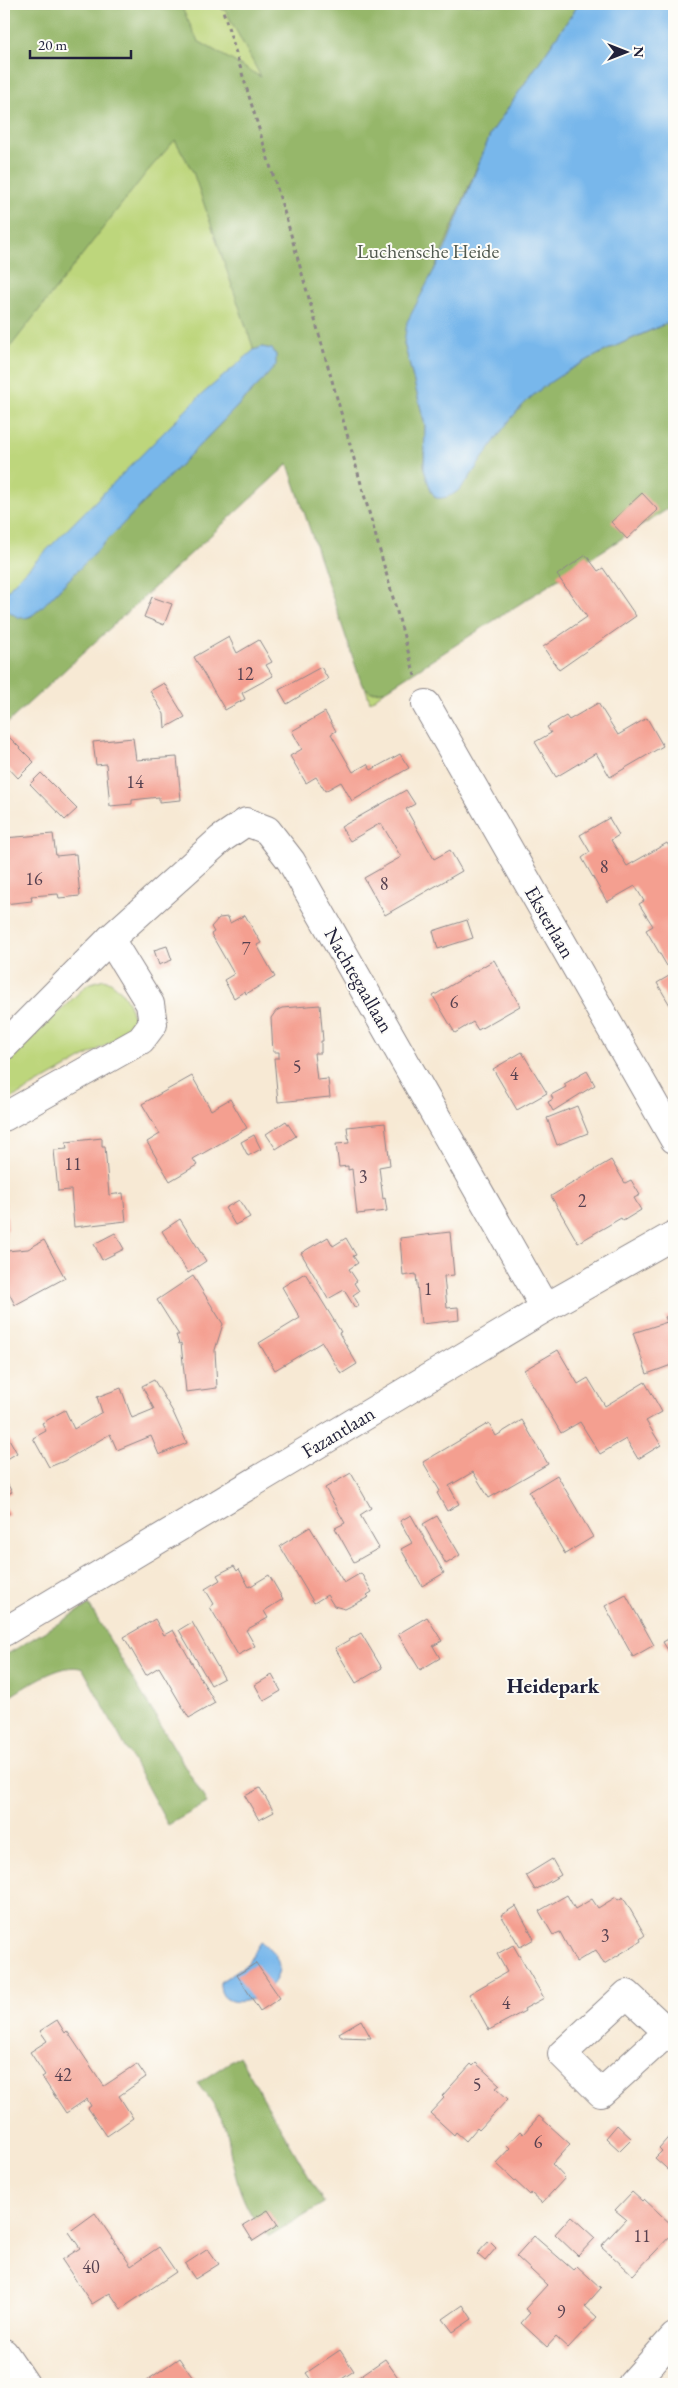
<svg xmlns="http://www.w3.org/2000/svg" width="678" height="2388" font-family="'EB Garamond',serif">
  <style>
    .green { fill: #bdd67b; stroke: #707c5b }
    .forest { fill: #96b76b; stroke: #5c6c53 }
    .water { fill: #78b7eb; stroke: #4d6c93 }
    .building { fill: #f49f90 }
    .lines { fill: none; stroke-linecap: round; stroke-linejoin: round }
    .minor-casing { stroke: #8c8688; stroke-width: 30 }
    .path { stroke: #8c8688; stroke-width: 3; stroke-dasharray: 4 4; stroke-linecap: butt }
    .minor { stroke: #fff; stroke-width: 28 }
    .labels { text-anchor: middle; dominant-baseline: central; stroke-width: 4; stroke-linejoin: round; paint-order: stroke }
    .number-label { font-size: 18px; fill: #564150 }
    .park-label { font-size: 20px; fill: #50584e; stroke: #fdfcf7 }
    .street-label { font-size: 20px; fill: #22223b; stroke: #fdfcf7 }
    .neighbourhood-label { font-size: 21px; font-weight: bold; fill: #22223b; stroke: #fdfcf7 }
  </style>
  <rect width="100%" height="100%" fill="#fdfcf7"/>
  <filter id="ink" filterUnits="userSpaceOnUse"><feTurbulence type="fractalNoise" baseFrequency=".02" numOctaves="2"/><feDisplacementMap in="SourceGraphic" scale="10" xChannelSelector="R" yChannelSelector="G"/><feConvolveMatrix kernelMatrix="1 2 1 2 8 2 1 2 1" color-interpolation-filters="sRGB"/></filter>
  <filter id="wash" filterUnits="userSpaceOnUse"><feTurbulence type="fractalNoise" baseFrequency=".0096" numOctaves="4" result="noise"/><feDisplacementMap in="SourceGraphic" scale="20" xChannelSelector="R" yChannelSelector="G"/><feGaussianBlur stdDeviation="1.12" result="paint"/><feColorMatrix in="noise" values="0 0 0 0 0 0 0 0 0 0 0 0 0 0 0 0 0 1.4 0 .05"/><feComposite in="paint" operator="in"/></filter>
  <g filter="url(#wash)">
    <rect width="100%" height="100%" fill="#f7e9d4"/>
    <g class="green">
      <path d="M4,4H674V474L370,702L293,458L4,721Z"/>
      <path d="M104,979C122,985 137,1011 132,1030L4,1103V1064L88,984Z"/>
    </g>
    <g class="forest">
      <path d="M4,4H180L198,41L261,77L222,4H579L491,133L404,343L425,425L424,469L467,481C485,454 503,424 527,401C561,366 629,341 674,320V505L384,691L371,692L362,685L288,464L4,726V603L11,613L30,617L41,608L263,380L276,355L272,349L262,347L254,350L193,172L175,140L146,173L4,355Z"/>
      <path d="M89,1605L207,1803L168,1825L83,1669C62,1660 23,1689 4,1700V1656Z"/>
      <path d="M239,2056L324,2203L269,2236C244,2212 237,2185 230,2151C229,2142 228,2133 225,2125C218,2109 208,2096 198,2083Z"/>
    </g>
    <g class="water">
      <path d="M579,4H674V320C629,340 562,367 527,401C509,418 495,441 480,462C469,478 458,500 436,498L431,491L424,469L425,425L404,343L407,322L445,249L491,133Z"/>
      <path d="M262,347L272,349L276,355V365L263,380L41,608C36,612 31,618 23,618C14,618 0,606 4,595C6,592 10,588 12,585L200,396L254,350Z"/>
      <path d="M261,1942C319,1980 217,2030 220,1982L247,1964Z"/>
    </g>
    <g id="blocks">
      <g class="building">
        <path d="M642,493L658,510L627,539L611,522Z"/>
        <path d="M586,555L598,571L603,568L636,616L559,670L543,647L587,617L557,575Z"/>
        <path d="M152,597L172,604L164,625L144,617Z"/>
        <path d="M229,637L237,653L259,640L272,662L266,665L273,676L242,693L245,699L225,710L194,657Z"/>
        <path d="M321,667L328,679L287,704L279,690Z"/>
        <path d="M164,683L185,717L165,728L164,714L150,691Z"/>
        <path d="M598,703L618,735L647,718L663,746L610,777L596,753L556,777L535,742L551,733L547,727L566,716L569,720Z"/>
        <path d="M325,712L336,731L331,734L353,772L367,764L371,770L400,754L409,768L352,801L341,782L325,791L316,777L306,783L290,756L302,749L292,731Z"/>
        <path d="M4,732L34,762L18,778L4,763Z"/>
        <path d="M133,738L136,760L177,757L181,800L159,802V797L132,800V804L110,806L106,764L96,765L93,742Z"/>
        <path d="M41,773L77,809L65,820L30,784Z"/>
        <path d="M406,790L415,804L406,809L434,859L450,850L462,871L385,915L364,878L401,857L381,823L350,841L341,827Z"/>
        <path d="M609,818L619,835L611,840L627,866L667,843L674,855V962L667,966L646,930L653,926L639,904L644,901L635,886L607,902L582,858L590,852L580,835Z"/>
        <path d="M53,834L56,856L76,854L80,896L59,898L58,894L31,896L32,901L4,904V875L6,874L4,838Z"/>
        <path d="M245,915L261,943L257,945L275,977L246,994L245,991L234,998L224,980L234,974L211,934L214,932L211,927L219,918L228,917L230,923Z"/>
        <path d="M467,920L473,938L438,949L433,931Z"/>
        <path d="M167,946L172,960L159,965L154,950Z"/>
        <path d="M494,960L520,1006L478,1030L473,1022L455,1033L433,996Z"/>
        <path d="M674,973V1012L657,983Z"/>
        <path d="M320,1005L323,1041H321V1053H314L317,1080L328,1079L330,1097L278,1102L274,1058H279V1052H273L271,1018L276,1011L282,1008Z"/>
        <path d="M522,1052L547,1093L517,1110L493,1069Z"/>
        <path d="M587,1071L595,1085L553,1111L548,1102L553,1099L551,1095L566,1087L564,1084Z"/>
        <path d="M192,1076L211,1110L230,1099L247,1128L193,1159L197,1165L170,1181L147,1142L160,1134L142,1104Z"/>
        <path d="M577,1106L588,1133L557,1145L547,1118Z"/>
        <path d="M286,1121L296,1136L276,1149L266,1134Z"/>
        <path d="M385,1123L390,1165L379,1167L383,1199L385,1198L387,1211L357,1214L352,1169L348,1170V1166L339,1167L336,1144L349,1143L347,1127Z"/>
        <path d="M254,1135L261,1149L248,1156L241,1142Z"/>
        <path d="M102,1138V1146H105L109,1195L123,1193L126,1221L74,1227L71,1190L58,1191L54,1150L67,1149L66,1142Z"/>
        <path d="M611,1160L625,1183L631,1180L640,1195L634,1198L641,1210L623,1221L621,1218L578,1243L551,1196Z"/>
        <path d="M239,1200L250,1217L235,1225L225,1208Z"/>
        <path d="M4,1203H6L8,1230H6L7,1251L28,1249L44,1240L65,1278L15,1305L4,1283Z"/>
        <path d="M180,1219L206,1261L188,1273L162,1231Z"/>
        <path d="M450,1232L454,1275L444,1276L447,1308L458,1307L459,1320L421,1324L416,1274L403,1276L400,1238Z"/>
        <path d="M115,1233L124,1249L102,1260L94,1244Z"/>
        <path d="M328,1237L333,1246L346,1238L356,1255L353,1256L358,1263L349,1269L357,1281L354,1283L359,1291L353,1295L359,1305L355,1308L344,1290L328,1299L301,1253Z"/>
        <path d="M305,1273L341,1332L339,1333L357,1364L341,1374L322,1342L275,1370L259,1343L300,1318L282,1287Z"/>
        <path d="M193,1276L223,1324L215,1350L217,1388L186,1392L181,1343L179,1344L176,1335H179L157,1300Z"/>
        <path d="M674,1314V1364L647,1374L633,1333L667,1322L665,1317Z"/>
        <path d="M558,1350L578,1384L588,1378L605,1406L645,1382L662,1412L646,1421L661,1445L638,1459L626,1439L600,1454L580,1422L561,1433L524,1370Z"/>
        <path d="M154,1380L173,1412L187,1443L159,1455L151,1436L117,1450L110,1434L64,1461L49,1467L33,1438L46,1431L42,1423L65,1410L74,1429L102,1412L97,1397L121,1388L132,1418L154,1409L142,1386Z"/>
        <path d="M522,1420L548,1464L489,1498L473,1472L449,1486L459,1504L447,1511L437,1493L440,1491L423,1462L489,1423L496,1436Z"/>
        <path d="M4,1430L17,1453L4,1461Z"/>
        <path d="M351,1473L371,1508L360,1515L379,1548L354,1562L335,1528L345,1523L325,1488Z"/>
        <path d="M557,1475L593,1537L565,1554L529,1492Z"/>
        <path d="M4,1478L12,1492L4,1496Z"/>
        <path d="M4,1504L9,1514L4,1517Z"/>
        <path d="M411,1515L444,1573L422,1586L401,1549L412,1543L400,1521Z"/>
        <path d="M437,1516L460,1555L446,1564L423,1524Z"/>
        <path d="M310,1527L344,1583L361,1573L372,1592L367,1595L369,1597L345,1609L334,1606L327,1595L314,1603L280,1546Z"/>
        <path d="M234,1566L237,1571L239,1569L249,1587L269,1575L283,1599L264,1611L268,1618L246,1630L255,1646L238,1655L210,1607L214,1604L205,1589L220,1580L217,1575Z"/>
        <path d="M626,1595L654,1645L633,1657L605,1606Z"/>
        <path d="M427,1617L442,1641L433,1646L440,1658L420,1670L398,1634Z"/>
        <path d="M155,1619L164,1635L173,1630L215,1703L189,1718L159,1667L146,1675L124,1637Z"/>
        <path d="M192,1622L224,1678L211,1685L179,1630Z"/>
        <path d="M361,1633L382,1668L356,1683L335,1648Z"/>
        <path d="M674,1636V1660L663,1642Z"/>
        <path d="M272,1675L281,1691L264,1701L255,1685Z"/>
        <path d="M260,1788L274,1812L259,1820L245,1796Z"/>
        <path d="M552,1859L561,1875L535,1890L526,1875Z"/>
        <path d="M567,1895L575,1909L592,1899L598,1908L616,1897L618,1900L623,1897L645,1935L640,1939L641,1941L604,1964L596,1950L576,1962L560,1932L553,1935L539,1911Z"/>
        <path d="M516,1906L534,1939L520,1947L501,1915Z"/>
        <path d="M513,1945L544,1998L524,2009L525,2011L489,2030L469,1994L507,1972L497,1954Z"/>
        <path d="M256,1963L280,1998L260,2011L237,1975Z"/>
        <path d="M57,2020L65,2033L67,2031L104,2086L137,2064L146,2077L119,2096L133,2118L107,2136L88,2108L91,2106L87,2099L66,2113L42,2077L45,2075L30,2052L47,2041L40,2031Z"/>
        <path d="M361,2020L371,2038L341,2037L339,2033Z"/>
        <path d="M476,2063L500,2085L496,2088L508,2099L479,2130L477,2128L466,2141L456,2132L454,2135L430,2113L444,2098L442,2096L471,2064L473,2066Z"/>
        <path d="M539,2116L570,2144L552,2164L565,2178L542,2203L531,2193L530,2195L496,2163L510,2148L507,2145L520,2131L523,2134Z"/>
        <path d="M617,2125L632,2139L620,2151L606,2138Z"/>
        <path d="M674,2131V2175L655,2158L662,2151L659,2148Z"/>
        <path d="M632,2192L642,2201L644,2199L674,2227V2232L633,2275L601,2246L626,2219L615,2210Z"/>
        <path d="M268,2210L278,2225L253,2241L243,2225Z"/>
        <path d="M95,2213L131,2266L159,2247L176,2272L121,2309L110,2293L92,2304L62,2260L80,2248L69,2232Z"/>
        <path d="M571,2216L595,2238L578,2256L555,2234Z"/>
        <path d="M534,2236L573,2270L577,2266L601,2288L585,2306L597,2317L568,2348L556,2337L547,2347L521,2323L530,2313L525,2309L547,2285L516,2256Z"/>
        <path d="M489,2241L496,2248L485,2261L477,2254Z"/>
        <path d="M208,2249L219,2264L195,2279L185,2264Z"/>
        <path d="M463,2305L472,2319L453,2332L443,2319Z"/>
        <path d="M340,2350L354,2371L334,2384H314L306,2373Z"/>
        <path d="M179,2358L197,2384H149L146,2381Z"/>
        <path d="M385,2359L402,2383L349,2384L360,2376Z"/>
      </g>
    </g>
  </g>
  <g filter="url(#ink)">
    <use href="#blocks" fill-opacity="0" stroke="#8c8688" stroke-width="1"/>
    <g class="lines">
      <defs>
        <g id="minor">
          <path d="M426,704L674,1139"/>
          <path d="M4,1046L110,939L221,839L246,822L267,830L291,861L545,1308"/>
          <path d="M4,1117L141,1040L153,1024L150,1004L110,939"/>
          <path d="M4,1632L545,1308L674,1235"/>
          <path d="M668,2032L601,2093L562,2054L627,1994L674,2038"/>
          <path d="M4,2353L25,2384"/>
          <path d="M632,2384L674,2337"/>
        </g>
      </defs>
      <use href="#minor" class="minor-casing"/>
      <path class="path" d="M221,4L290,231L415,676"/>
      <use href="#minor" class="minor"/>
    </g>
  </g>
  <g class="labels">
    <g class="number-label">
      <text x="245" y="673">12</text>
      <text x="135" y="781">14</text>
      <text x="604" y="866">8</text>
      <text x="34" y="878">16</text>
      <text x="384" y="883">8</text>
      <text x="246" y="948">7</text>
      <text x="454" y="1001">6</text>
      <text x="297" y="1066">5</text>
      <text x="514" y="1073">4</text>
      <text x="73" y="1163">11</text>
      <text x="363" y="1176">3</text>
      <text x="582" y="1200">2</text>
      <text x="428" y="1288">1</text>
      <text x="605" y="1935">3</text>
      <text x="506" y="2002">4</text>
      <text x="63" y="2074">42</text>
      <text x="477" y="2084">5</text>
      <text x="538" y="2141">6</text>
      <text x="642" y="2235">11</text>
      <text x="91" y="2266">40</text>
      <text x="561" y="2311">9</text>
    </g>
    <g class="park-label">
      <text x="428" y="251">Luchensche Heide</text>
    </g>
    <g class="street-label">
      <text transform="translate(550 922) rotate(60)">Eksterlaan</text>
      <text transform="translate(359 980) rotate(60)">Nachtegaallaan</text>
      <text transform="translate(338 1432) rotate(-31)">Fazantlaan</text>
    </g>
    <g class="neighbourhood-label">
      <text x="553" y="1685">Heidepark</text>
    </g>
  </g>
  <rect width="678" height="2388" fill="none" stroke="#fdfcf7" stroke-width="20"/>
  <g transform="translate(626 52) rotate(90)" stroke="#fdfcf7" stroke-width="4" paint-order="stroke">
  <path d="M0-4L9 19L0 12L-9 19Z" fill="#22223b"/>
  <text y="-8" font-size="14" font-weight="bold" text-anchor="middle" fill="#22223b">N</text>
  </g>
  <path d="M30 50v8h101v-8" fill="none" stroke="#22223b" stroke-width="2.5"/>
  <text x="38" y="50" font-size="15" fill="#22223b" stroke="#fdfcf7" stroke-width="4" paint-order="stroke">20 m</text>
</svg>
